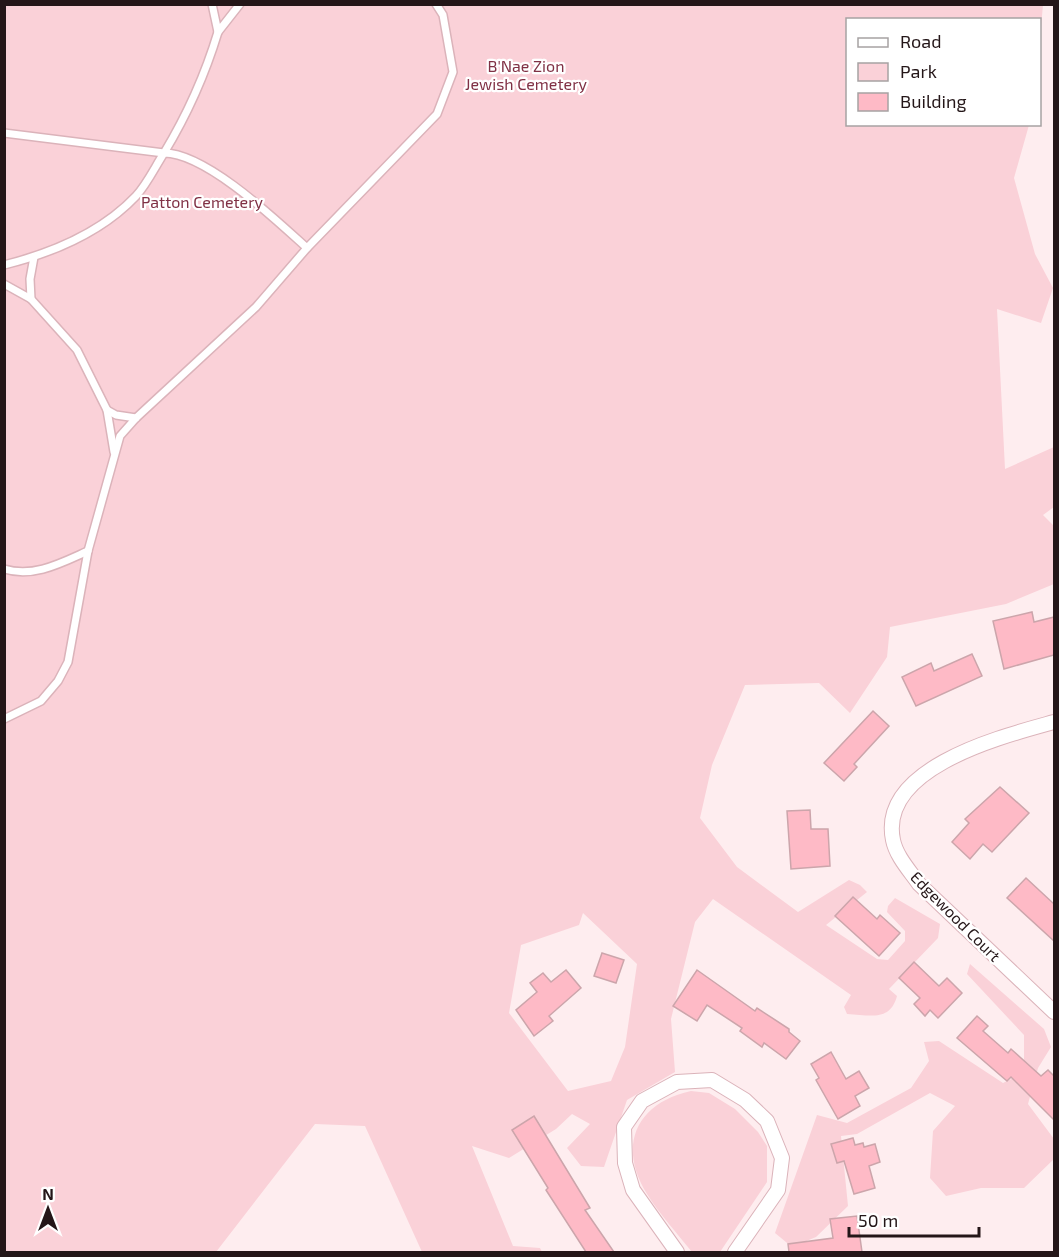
<svg xmlns="http://www.w3.org/2000/svg" width="1059" height="1257" font-family="'Exo 2',sans-serif">
  <style>
    .green { fill: #fad1d8; fill-rule: evenodd }
    .building { fill: #febac6; stroke: #cca5ab; stroke-width: 1.5 }
    .lines { fill: none; stroke-linecap: round; stroke-linejoin: round }
    .service-casing { stroke: #dbb3ba; stroke-width: 10 }
    .minor-casing { stroke: #dbb3ba; stroke-width: 16 }
    .service { stroke: #fff; stroke-width: 7 }
    .minor { stroke: #fff; stroke-width: 14 }
    .labels { text-anchor: middle; dominant-baseline: central; stroke-width: 4.5; stroke-linejoin: round; paint-order: stroke }
    .park-label { font-size: 16px; fill: #803145; stroke: #fff }
    .street-label { font-size: 16px; fill: #241618; stroke: #fff }
  </style>
  <rect width="100%" height="100%" fill="#feedef"/>
  <g class="green">
    <path d="M5,5H1043L1040,37V20H848V124L1029,125L1014,178L1035,254L1053,288L1041,323L997,309L1005,469L1054,447V507L1043,515L1054,526V584L1006,604L890,627L887,657L850,713L819,683L745,685L712,765L700,818L737,867L798,912L849,880L860,885L867,892L826,925L877,959L888,960L905,941V931L887,912L888,906L895,898L940,924L938,938L889,989L897,996C890,1022 870,1015 847,1014L844,1007L851,995L713,899L695,922L671,1019L675,1072L627,1100L604,1167L581,1166L567,1148L590,1124L572,1114L556,1129L509,1158L472,1146L513,1246L540,1248L542,1252H422L365,1126L315,1124L216,1252H5ZM583,913L637,964L625,1047L611,1081L568,1091L509,1013L521,945L579,925Z"/>
    <path d="M970,964L1044,1029L1051,1047L1038,1068L1028,1104L1054,1139V1159L1024,1188H981L946,1196L930,1178L933,1131L955,1106L930,1093L857,1134L841,1136L848,1206L816,1237L792,1247L775,1233L817,1115L847,1123L911,1088L929,1061L924,1042L939,1041L1003,1083L1024,1073V1035L967,974Z"/>
    <path d="M691,1091L709,1093L735,1109L758,1132L767,1146V1182L720,1252H692C677,1233 660,1215 647,1194C617,1146 636,1103 691,1091Z"/>
  </g>
  <g class="building">
    <path d="M1032,612L1034,622L1054,617V655L1004,669L993,621Z"/>
    <path d="M972,654L982,676L916,706L902,677L931,663L934,671Z"/>
    <path d="M873,711L889,726L854,764L857,767L844,781L824,763Z"/>
    <path d="M1000,787L1029,813L992,852L983,844L970,859L952,842L969,823L965,819Z"/>
    <path d="M810,810L811,829H828L830,866L791,869L787,811Z"/>
    <path d="M1026,878L1054,904V941L1007,898Z"/>
    <path d="M853,897L877,919L880,915L900,933L879,956L835,916Z"/>
    <path d="M602,953L624,960L616,983L594,976Z"/>
    <path d="M914,962L939,986L947,978L962,993L938,1018L930,1010L925,1016L914,1004L920,998L899,978Z"/>
    <path d="M566,970L581,988L549,1016L553,1021L534,1036L516,1010L537,992L530,983L543,973L551,982Z"/>
    <path d="M697,970L755,1011L757,1008L789,1029V1032L800,1041L786,1059L764,1043L762,1047L740,1031L742,1028L707,1005L697,1021L673,1006Z"/>
    <path d="M977,1016L988,1026L983,1031L1008,1053L1011,1049L1041,1076L1048,1070L1054,1076V1120L1011,1077L1007,1081L957,1038Z"/>
    <path d="M831,1052L846,1079L859,1071L869,1088L855,1096L860,1106L838,1119L816,1080L819,1078L811,1064Z"/>
    <path d="M534,1116L590,1208L585,1210L614,1252H586L546,1190L548,1188L512,1130Z"/>
    <path d="M853,1138L855,1145L863,1143L864,1147L875,1144L880,1162L869,1166L875,1188L854,1194L844,1161L837,1163L831,1144Z"/>
    <path d="M857,1216L862,1252H789L788,1244L833,1238L830,1219Z"/>
  </g>
  <g class="lines">
    <defs>
      <g id="service">
        <path d="M212,4L218,32L240,4"/>
        <path d="M4,133L164,153C187,115 205,75 218,32"/>
        <path d="M34,257L30,279L31,299L77,350L107,410L116,415L136,418"/>
        <path d="M4,265C52,253 102,232 136,196C147,184 155,167 164,153C206,153 276,220 307,248"/>
        <path d="M4,284L31,299"/>
        <path d="M107,410L114,452"/>
        <path d="M4,569C34,578 61,563 88,551"/>
        <path d="M4,719L41,701L58,681L68,662L88,551L120,436L136,418L256,307L307,248L437,114L453,72L443,15L436,4"/>
      </g>
      <g id="minor">
        <path d="M1054,722C1004,736 878,767 893,840C896,856 910,871 919,884L1054,1012"/>
        <path d="M677,1252L633,1190L625,1163L624,1127L642,1101L677,1082L712,1080L745,1100L767,1121L782,1158L778,1190L735,1252"/>
      </g>
    </defs>
    <use href="#service" class="service-casing"/>
    <use href="#minor" class="minor-casing"/>
    <use href="#service" class="service"/>
    <use href="#minor" class="minor"/>
  </g>
  <g class="labels">
    <g class="park-label">
      <text x="526" y="65">B'Nae Zion<tspan x="526" dy="18">Jewish Cemetery</tspan></text>
      <text x="202" y="201">Patton Cemetery</text>
    </g>
    <g class="street-label">
      <text transform="translate(956 916) rotate(45)">Edgewood Court</text>
    </g>
  </g>
  <rect width="1059" height="1257" fill="none" stroke="#241618" stroke-width="12"/>
  <rect x="846" y="18" width="195" height="108" fill="#ffffff" stroke="#a7a2a3" stroke-width="1.5"/>
  <rect x="858" y="38" width="30" height="9" fill="#ffffff" stroke="#a7a2a3" stroke-width="1.5"/>
  <text x="900" y="48" font-size="18" fill="#241618">Road</text>
  <rect x="858" y="63" width="30" height="18" fill="#fad1d8" stroke="#a7a2a3" stroke-width="1.5"/>
  <text x="900" y="78" font-size="18" fill="#241618">Park</text>
  <rect x="858" y="93" width="30" height="18" fill="#febac6" stroke="#a7a2a3" stroke-width="1.5"/>
  <text x="900" y="108" font-size="18" fill="#241618">Building</text>
  <g transform="translate(48 1209)" stroke="#ffffff" stroke-width="4.5" paint-order="stroke">
  <path d="M0-4.5L10 22L0 15L-10 22Z" fill="#241618"/>
  <text y="-9" font-size="16" font-weight="bold" text-anchor="middle" fill="#241618">N</text>
  </g>
  <path d="M849 1227v9h130v-9" fill="none" stroke="#241618" stroke-width="3"/>
  <text x="858" y="1227" font-size="18" fill="#241618" stroke="#ffffff" stroke-width="4.5" paint-order="stroke">50 m</text>
</svg>
